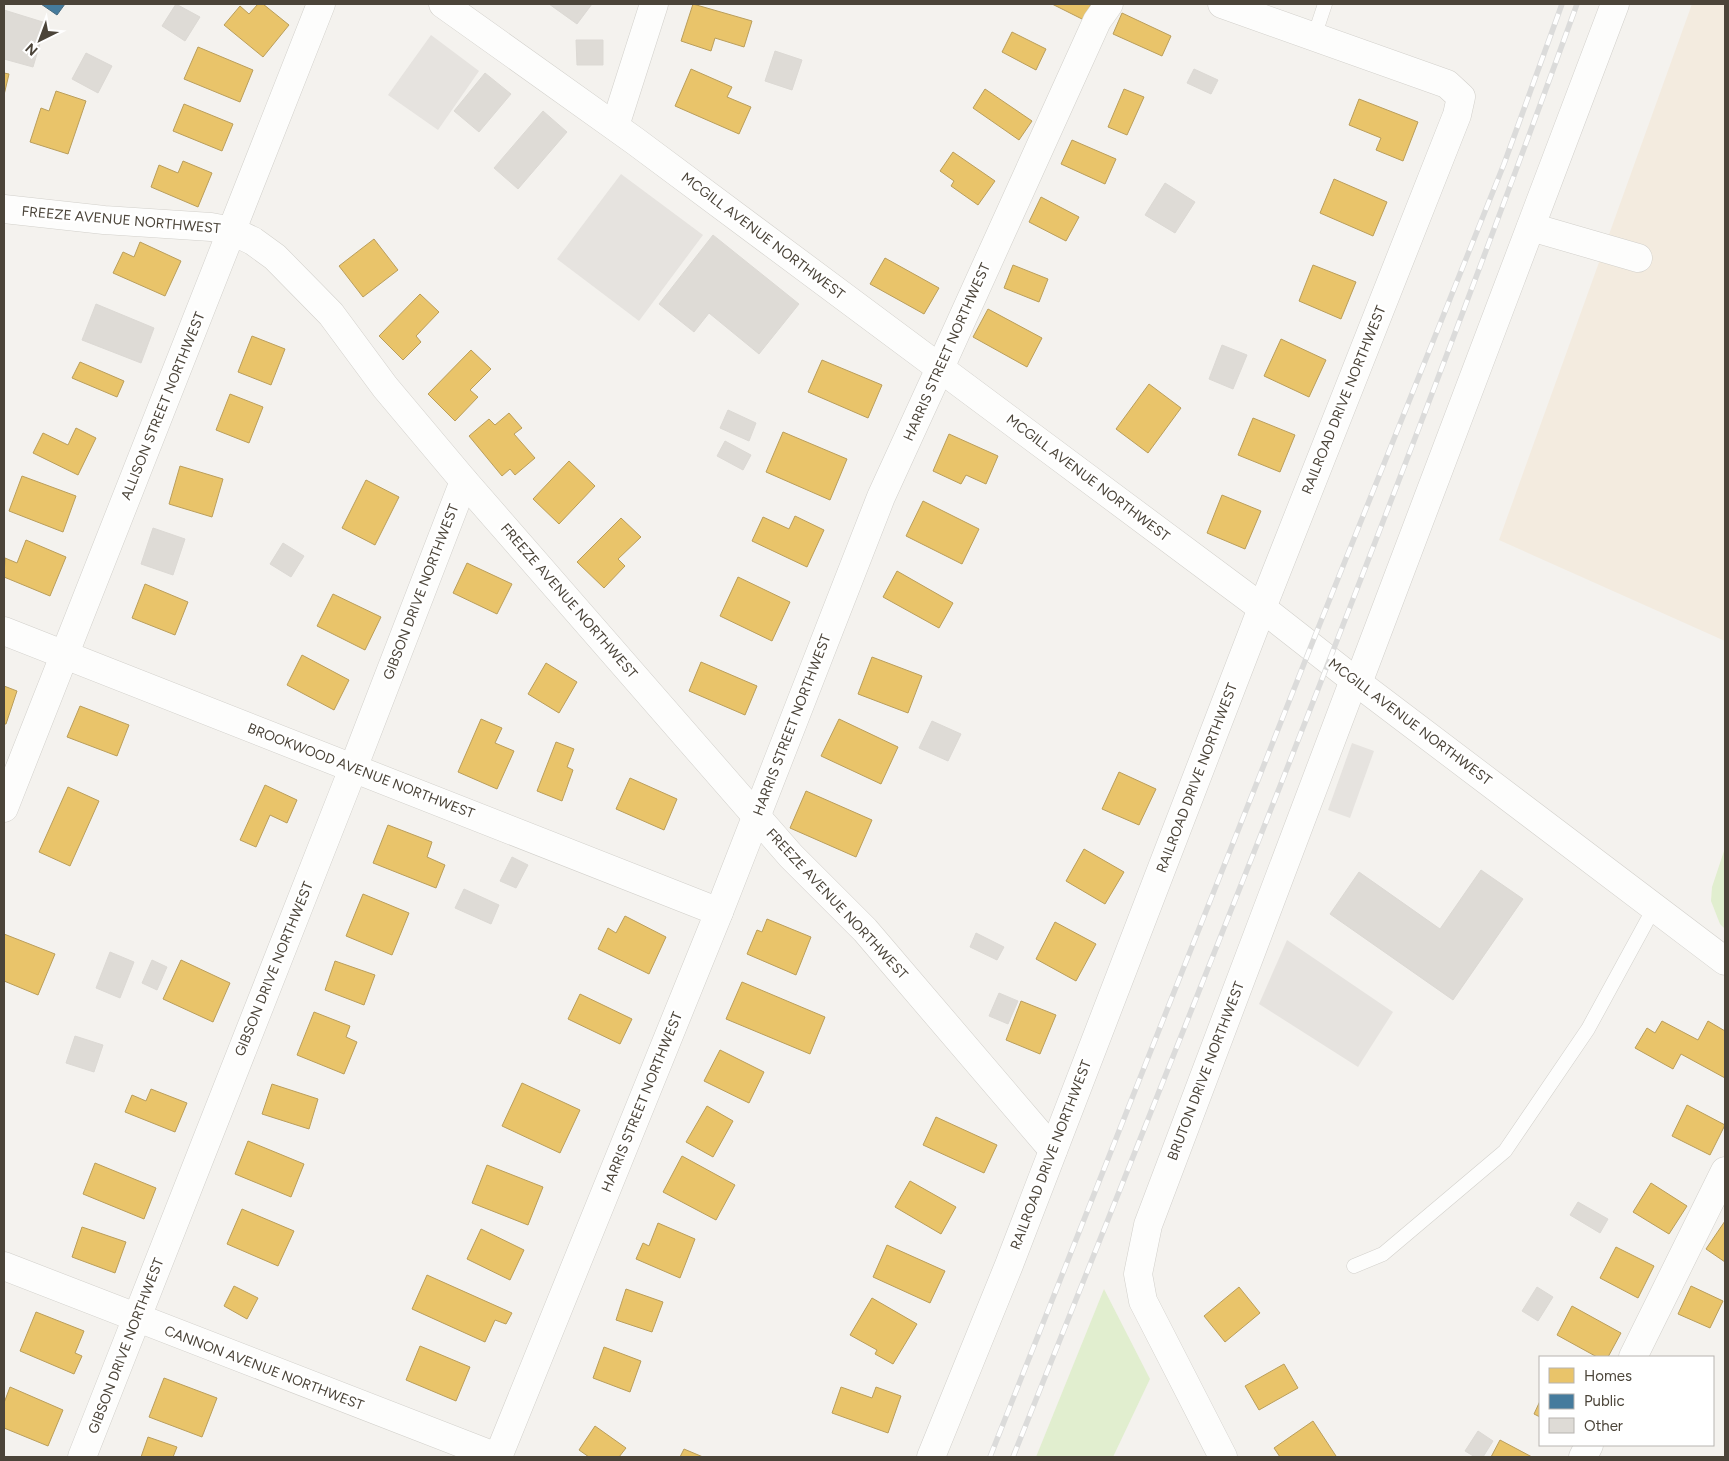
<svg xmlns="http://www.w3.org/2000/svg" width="1729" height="1461" font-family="Figtree,sans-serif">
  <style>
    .commercial { fill: #f3ebdf }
    .green { fill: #e1eecf }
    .parking { fill: #e6e3df }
    .homes { fill: #e9c46a; stroke: #ba9e5b }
    .public { fill: #457b9d; stroke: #476a7f }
    .building { fill: #dedbd6; stroke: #dcd9d4 }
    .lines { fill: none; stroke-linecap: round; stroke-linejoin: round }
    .service-casing { stroke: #d2d0cb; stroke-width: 15 }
    .minor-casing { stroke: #d2d0cb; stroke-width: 29 }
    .tertiary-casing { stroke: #d2d0cb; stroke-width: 29 }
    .service { stroke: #fdfdfc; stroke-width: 14 }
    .minor { stroke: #fdfdfc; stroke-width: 28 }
    .tertiary { stroke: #fdfdfc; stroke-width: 28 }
    .rail-casing { stroke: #dbdbda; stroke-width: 5.5 }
    .rail { stroke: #fff; stroke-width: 4; stroke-dasharray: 11; stroke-linecap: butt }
    .labels { text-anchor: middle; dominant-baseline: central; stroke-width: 5; stroke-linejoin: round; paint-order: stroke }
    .street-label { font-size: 14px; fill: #4b4439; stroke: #fff }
  </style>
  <rect width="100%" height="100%" fill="#f4f2ee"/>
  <path class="commercial" d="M1692,4H1725V641L1499,540Z"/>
  <g class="green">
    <path d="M1725,848V929L1720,924L1711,901L1712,887Z"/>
    <path d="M1104,1289L1150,1379L1113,1457H1036Z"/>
  </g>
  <g class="parking">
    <path d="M431,35L479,71L438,130L388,95Z"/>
    <path d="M621,174L703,235L639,321L557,259Z"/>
    <path d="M1352,743L1374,751L1350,818L1328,810Z"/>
    <path d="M1287,940L1393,1012L1358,1067L1259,1004Z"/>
  </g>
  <g class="homes">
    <path d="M258,4H263L289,25L263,57L224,25L240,6L249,14Z"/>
    <path d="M693,4L752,21L744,47L715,38L711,51L681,41Z"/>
    <path d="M1052,4H1091L1084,20Z"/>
    <path d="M1122,13L1171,36L1162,56L1113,34Z"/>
    <path d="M1012,32L1046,49L1036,70L1002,52Z"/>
    <path d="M198,47L253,70L240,102L184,79Z"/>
    <path d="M691,69L732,87L727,97L751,107L739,134L675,106Z"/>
    <path d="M4,73L9,74L4,95Z"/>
    <path d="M985,89L1032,121L1019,140L973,108Z"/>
    <path d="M1124,89L1144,97L1127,135L1108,127Z"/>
    <path d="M56,91L86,101L68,154L30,142L41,108L49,111Z"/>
    <path d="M1359,99L1418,122L1403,161L1376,150L1381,138L1349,125Z"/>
    <path d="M184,104L233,124L222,151L173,131Z"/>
    <path d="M1072,140L1116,159L1105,184L1061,164Z"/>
    <path d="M953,152L995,181L978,205L951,186L954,181L940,171Z"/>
    <path d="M183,161L212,173L198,207L151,187L159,165L178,173Z"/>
    <path d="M1334,179L1387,202L1373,236L1320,213Z"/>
    <path d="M1041,197L1079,217L1066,241L1029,222Z"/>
    <path d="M374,239L398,270L363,297L339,266Z"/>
    <path d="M140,242L181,261L165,296L113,273L123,252L134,257Z"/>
    <path d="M885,258L939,288L924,314L870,284Z"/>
    <path d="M1013,265L1048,279L1039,302L1004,288Z"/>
    <path d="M1313,265L1356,282L1341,319L1299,301Z"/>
    <path d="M420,294L439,312L416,336L421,342L403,360L379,336Z"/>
    <path d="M988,309L1042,338L1027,367L973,337Z"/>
    <path d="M252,336L285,349L271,385L238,372Z"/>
    <path d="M1281,339L1326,360L1309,397L1264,376Z"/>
    <path d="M471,350L491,369L470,390L478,397L455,421L428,394Z"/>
    <path d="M822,360L882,385L868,418L808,392Z"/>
    <path d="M80,362L124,381L117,397L72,378Z"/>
    <path d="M1149,384L1181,408L1148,453L1116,429Z"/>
    <path d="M230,394L263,407L249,443L216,430Z"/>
    <path d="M509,413L522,428L514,434L535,458L515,475L510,469L502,476L469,436L489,419L495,425Z"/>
    <path d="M1253,418L1295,435L1280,472L1238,455Z"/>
    <path d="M76,428L96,438L78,475L33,453L43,433L68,445Z"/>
    <path d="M783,432L847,459L830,500L766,472Z"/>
    <path d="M949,434L998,456L986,484L966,475L961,484L933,471Z"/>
    <path d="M569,461L595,486L559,524L533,499Z"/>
    <path d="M180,466L223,479L212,517L169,504Z"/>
    <path d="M22,476L76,496L63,532L9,511Z"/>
    <path d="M366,480L399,497L375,545L342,528Z"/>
    <path d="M1222,495L1261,511L1245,549L1207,533Z"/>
    <path d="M923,501L979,529L962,564L906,536Z"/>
    <path d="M795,516L824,530L807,567L752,541L763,517L789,529Z"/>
    <path d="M621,518L641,537L618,559L625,566L604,588L577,562Z"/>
    <path d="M26,540L66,557L50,596L4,577L5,558L17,563Z"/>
    <path d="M467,563L512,584L497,614L453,593Z"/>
    <path d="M897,571L953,603L939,628L883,597Z"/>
    <path d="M738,577L790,602L772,641L720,616Z"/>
    <path d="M145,584L188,602L175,635L132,618Z"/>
    <path d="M333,594L381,617L365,650L317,626Z"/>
    <path d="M302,655L349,680L334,710L287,685Z"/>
    <path d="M872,657L922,676L908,713L858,694Z"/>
    <path d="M701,662L757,686L745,715L689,691Z"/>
    <path d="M546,663L577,682L559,713L528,694Z"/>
    <path d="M4,686L17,691L6,724H4Z"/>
    <path d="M80,706L129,725L117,756L67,737Z"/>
    <path d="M481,719L502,728L495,743L514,751L497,789L458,772Z"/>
    <path d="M839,719L898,747L881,784L821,756Z"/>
    <path d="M556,742L574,749L567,767L573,770L562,801L537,791Z"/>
    <path d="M1119,772L1156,789L1139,825L1102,809Z"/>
    <path d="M630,778L677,799L664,830L616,809Z"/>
    <path d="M265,785L297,800L287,823L270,815L256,847L240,840Z"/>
    <path d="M68,787L99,801L70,866L39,852Z"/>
    <path d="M806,791L872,820L856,857L790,828Z"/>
    <path d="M388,825L432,842L427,857L445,865L436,888L373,863Z"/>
    <path d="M1084,849L1124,872L1105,904L1066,881Z"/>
    <path d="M363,894L409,913L392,955L346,936Z"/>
    <path d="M625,916L666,937L649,974L598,949L608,928L616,933Z"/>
    <path d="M767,919L811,937L796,975L747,954L757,930L762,932Z"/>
    <path d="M1055,922L1096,944L1076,981L1036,959Z"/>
    <path d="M4,934L55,954L38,995L4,981Z"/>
    <path d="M181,960L230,983L213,1022L163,999Z"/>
    <path d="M335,961L375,975L364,1005L325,990Z"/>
    <path d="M742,982L825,1017L810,1054L726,1019Z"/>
    <path d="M580,994L632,1019L620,1044L568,1019Z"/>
    <path d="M1021,1001L1056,1015L1040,1054L1006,1040Z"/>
    <path d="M314,1012L350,1026L346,1037L357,1042L344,1074L297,1055Z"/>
    <path d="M1662,1021L1698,1040L1708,1021L1725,1031V1078L1681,1054L1673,1069L1635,1048L1647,1028L1655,1033Z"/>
    <path d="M720,1050L764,1072L749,1103L704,1081Z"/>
    <path d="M522,1083L580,1110L560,1153L502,1126Z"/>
    <path d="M272,1084L318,1099L309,1129L262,1114Z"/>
    <path d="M151,1089L187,1103L175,1132L125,1112L132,1095L146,1101Z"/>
    <path d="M1687,1105L1725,1125L1710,1155L1672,1136Z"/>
    <path d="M707,1106L733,1121L713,1157L686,1142Z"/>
    <path d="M936,1117L997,1145L984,1173L923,1145Z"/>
    <path d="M248,1141L304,1164L291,1197L235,1174Z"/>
    <path d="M682,1156L735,1185L716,1220L663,1192Z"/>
    <path d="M95,1163L156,1188L144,1219L83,1194Z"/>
    <path d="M487,1165L543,1187L528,1225L472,1203Z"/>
    <path d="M910,1181L956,1207L941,1234L895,1207Z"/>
    <path d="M1651,1183L1687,1206L1669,1234L1633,1212Z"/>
    <path d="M242,1209L294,1231L278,1266L227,1244Z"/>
    <path d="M1725,1221V1262L1706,1249Z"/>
    <path d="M658,1223L695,1239L680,1278L636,1259L643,1243L649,1246Z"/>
    <path d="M82,1227L126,1242L115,1273L72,1257Z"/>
    <path d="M481,1229L524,1250L510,1280L467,1259Z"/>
    <path d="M887,1245L945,1271L930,1303L873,1277Z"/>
    <path d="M1616,1247L1654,1266L1638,1298L1600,1278Z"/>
    <path d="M427,1275L512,1313L506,1324L495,1320L485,1342L412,1309Z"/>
    <path d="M234,1286L258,1298L247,1319L224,1306Z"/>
    <path d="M1691,1286L1723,1301L1710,1328L1678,1314Z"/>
    <path d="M1239,1287L1260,1313L1225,1342L1204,1316Z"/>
    <path d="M626,1289L663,1302L652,1332L616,1320Z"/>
    <path d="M872,1298L917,1324L893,1364L875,1354L877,1350L850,1335Z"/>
    <path d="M1572,1306L1621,1333L1608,1357H1597L1557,1335Z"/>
    <path d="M36,1312L84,1331L75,1353L82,1356L74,1374L20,1351Z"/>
    <path d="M420,1346L470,1367L456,1401L406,1380Z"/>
    <path d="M604,1347L641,1361L630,1392L593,1378Z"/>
    <path d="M1284,1364L1298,1388L1259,1410L1245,1386Z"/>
    <path d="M164,1378L217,1398L202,1437L149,1417Z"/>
    <path d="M10,1387L63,1410L48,1446L4,1428V1403Z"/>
    <path d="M841,1387L872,1398L876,1387L901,1396L888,1433L832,1413Z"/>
    <path d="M1540,1401V1417L1534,1414Z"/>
    <path d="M1313,1421L1336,1456L1334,1457H1280L1274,1448Z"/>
    <path d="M595,1426L626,1448L619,1457H589L579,1450Z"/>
    <path d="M148,1437L177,1447L173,1457H141Z"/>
    <path d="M1500,1440L1532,1457H1491Z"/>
    <path d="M684,1449L703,1457H680Z"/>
  </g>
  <path class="public" d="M41,4H65L57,15Z"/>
  <g class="building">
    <path d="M176,4L200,17L185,41L162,26Z"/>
    <path d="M549,4H592L577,24Z"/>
    <path d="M4,10L46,23L33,67L4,59Z"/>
    <path d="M576,40H603V65H577Z"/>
    <path d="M775,51L802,60L792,90L765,81Z"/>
    <path d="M86,53L112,66L98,93L72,79Z"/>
    <path d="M1194,69L1218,80L1211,94L1187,83Z"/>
    <path d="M485,73L511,94L479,132L454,111Z"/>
    <path d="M543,111L567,132L518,189L494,168Z"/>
    <path d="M1165,183L1195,202L1175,233L1145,215Z"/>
    <path d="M713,235L799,304L759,354L709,313L694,332L659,304Z"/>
    <path d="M96,304L154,328L141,363L82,340Z"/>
    <path d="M1222,345L1247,355L1233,389L1209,379Z"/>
    <path d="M728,410L756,423L749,441L720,428Z"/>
    <path d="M725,441L751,455L743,470L717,456Z"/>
    <path d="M153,528L185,539L173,575L141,564Z"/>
    <path d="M283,543L304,556L291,577L270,564Z"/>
    <path d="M932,721L961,734L948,761L919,748Z"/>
    <path d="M512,857L528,865L516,888L500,881Z"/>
    <path d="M1481,870L1523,899L1453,1000L1330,914L1359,872L1440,929Z"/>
    <path d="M464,889L499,905L491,924L455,908Z"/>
    <path d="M976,933L1004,947L997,960L970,947Z"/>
    <path d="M110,952L134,962L120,998L96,988Z"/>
    <path d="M152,960L167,967L157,990L142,983Z"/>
    <path d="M999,993L1018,1001L1008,1024L989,1016Z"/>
    <path d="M75,1036L103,1045L94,1072L66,1063Z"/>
    <path d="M1578,1202L1608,1219L1600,1233L1570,1215Z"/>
    <path d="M1537,1287L1553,1297L1538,1321L1522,1311Z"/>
    <path d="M1478,1431L1493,1441L1483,1457H1475L1465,1451Z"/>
  </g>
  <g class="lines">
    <defs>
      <g id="service">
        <path d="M1314,37L1325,4"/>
        <path d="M1354,1266L1383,1254L1505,1151L1588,1029L1654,908"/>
      </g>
      <g id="minor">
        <path d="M4,209L104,220L211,227L232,231L253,241L275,257L331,314L385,387L464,481L791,856L865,930L1053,1150"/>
        <path d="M1531,227L1638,258"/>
        <path d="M940,368L1097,21L1109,4"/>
        <path d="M4,631L719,912"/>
        <path d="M1358,683L1615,4"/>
        <path d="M4,808L321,4"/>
        <path d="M4,1266L497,1457"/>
        <path d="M1633,1357L1725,1171"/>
        <path d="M82,1457L347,784L464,481"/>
        <path d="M931,1457L1009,1265L1262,608L1457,115L1461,97L1447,84L1222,4"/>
        <path d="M1223,1457L1143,1301L1138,1274L1148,1225L1354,680"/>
        <path d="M1583,1457L1589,1445"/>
      </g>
      <g id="tertiary">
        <path d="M443,4L635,141L1262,608L1354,680L1725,961"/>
        <path d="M615,126L654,4"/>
        <path d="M498,1457L719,912L881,497L940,368"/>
      </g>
    </defs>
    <use href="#service" class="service-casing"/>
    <use href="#minor" class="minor-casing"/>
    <use href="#tertiary" class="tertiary-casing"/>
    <use href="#service" class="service"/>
    <use href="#minor" class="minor"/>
    <use href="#tertiary" class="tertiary"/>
    <defs>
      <g id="rail">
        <path d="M990,1457L1311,646L1504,164L1562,4"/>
        <path d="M1013,1457C1206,975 1400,492 1577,4"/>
      </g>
    </defs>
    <use href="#rail" class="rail-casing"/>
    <use href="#rail" class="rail"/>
  </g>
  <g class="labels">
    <g class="street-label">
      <text transform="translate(121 220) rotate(5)">FREEZE AVENUE NORTHWEST</text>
      <text transform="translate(763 236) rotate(37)">MCGILL AVENUE NORTHWEST</text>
      <text transform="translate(947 352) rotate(-66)">HARRIS STREET NORTHWEST</text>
      <text transform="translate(1344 400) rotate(-68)">RAILROAD DRIVE NORTHWEST</text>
      <text transform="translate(163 406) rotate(-68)">ALLISON STREET NORTHWEST</text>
      <text transform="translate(1088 478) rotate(37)">MCGILL AVENUE NORTHWEST</text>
      <text transform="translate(421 592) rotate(-69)">GIBSON DRIVE NORTHWEST</text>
      <text transform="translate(569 601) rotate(49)">FREEZE AVENUE NORTHWEST</text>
      <text transform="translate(1410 722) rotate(37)">MCGILL AVENUE NORTHWEST</text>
      <text transform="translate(792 725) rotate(-69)">HARRIS STREET NORTHWEST</text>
      <text transform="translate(361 771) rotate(21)">BROOKWOOD AVENUE NORTHWEST</text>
      <text transform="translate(1197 778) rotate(-69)">RAILROAD DRIVE NORTHWEST</text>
      <text transform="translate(837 904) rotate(47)">FREEZE AVENUE NORTHWEST</text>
      <text transform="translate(274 969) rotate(-68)">GIBSON DRIVE NORTHWEST</text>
      <text transform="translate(1206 1071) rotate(-69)">BRUTON DRIVE NORTHWEST</text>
      <text transform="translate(642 1102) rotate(-68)">HARRIS STREET NORTHWEST</text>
      <text transform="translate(1051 1155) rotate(-69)">RAILROAD DRIVE NORTHWEST</text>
      <text transform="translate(126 1346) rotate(-69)">GIBSON DRIVE NORTHWEST</text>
      <text transform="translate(264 1368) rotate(21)">CANNON AVENUE NORTHWEST</text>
    </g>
  </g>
  <rect width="1729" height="1461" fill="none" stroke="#4b4439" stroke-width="10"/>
  <rect x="1539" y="1356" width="175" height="90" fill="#ffffff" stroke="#b7b4b0"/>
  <rect x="1549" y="1368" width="25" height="15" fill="#e9c46a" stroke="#b7b4b0"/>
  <text x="1584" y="1381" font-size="15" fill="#4b4439">Homes</text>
  <rect x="1549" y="1394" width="25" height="15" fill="#457b9d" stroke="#b7b4b0"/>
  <text x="1584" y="1406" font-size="15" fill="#4b4439">Public</text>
  <rect x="1549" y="1418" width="25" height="15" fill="#dedbd6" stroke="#b7b4b0"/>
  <text x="1584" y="1431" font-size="15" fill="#4b4439">Other</text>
  <g transform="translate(40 40) rotate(222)" stroke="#ffffff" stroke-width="4" paint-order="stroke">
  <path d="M0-4L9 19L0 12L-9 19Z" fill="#4b4439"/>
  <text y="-8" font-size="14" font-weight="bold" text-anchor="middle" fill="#4b4439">N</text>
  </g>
</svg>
